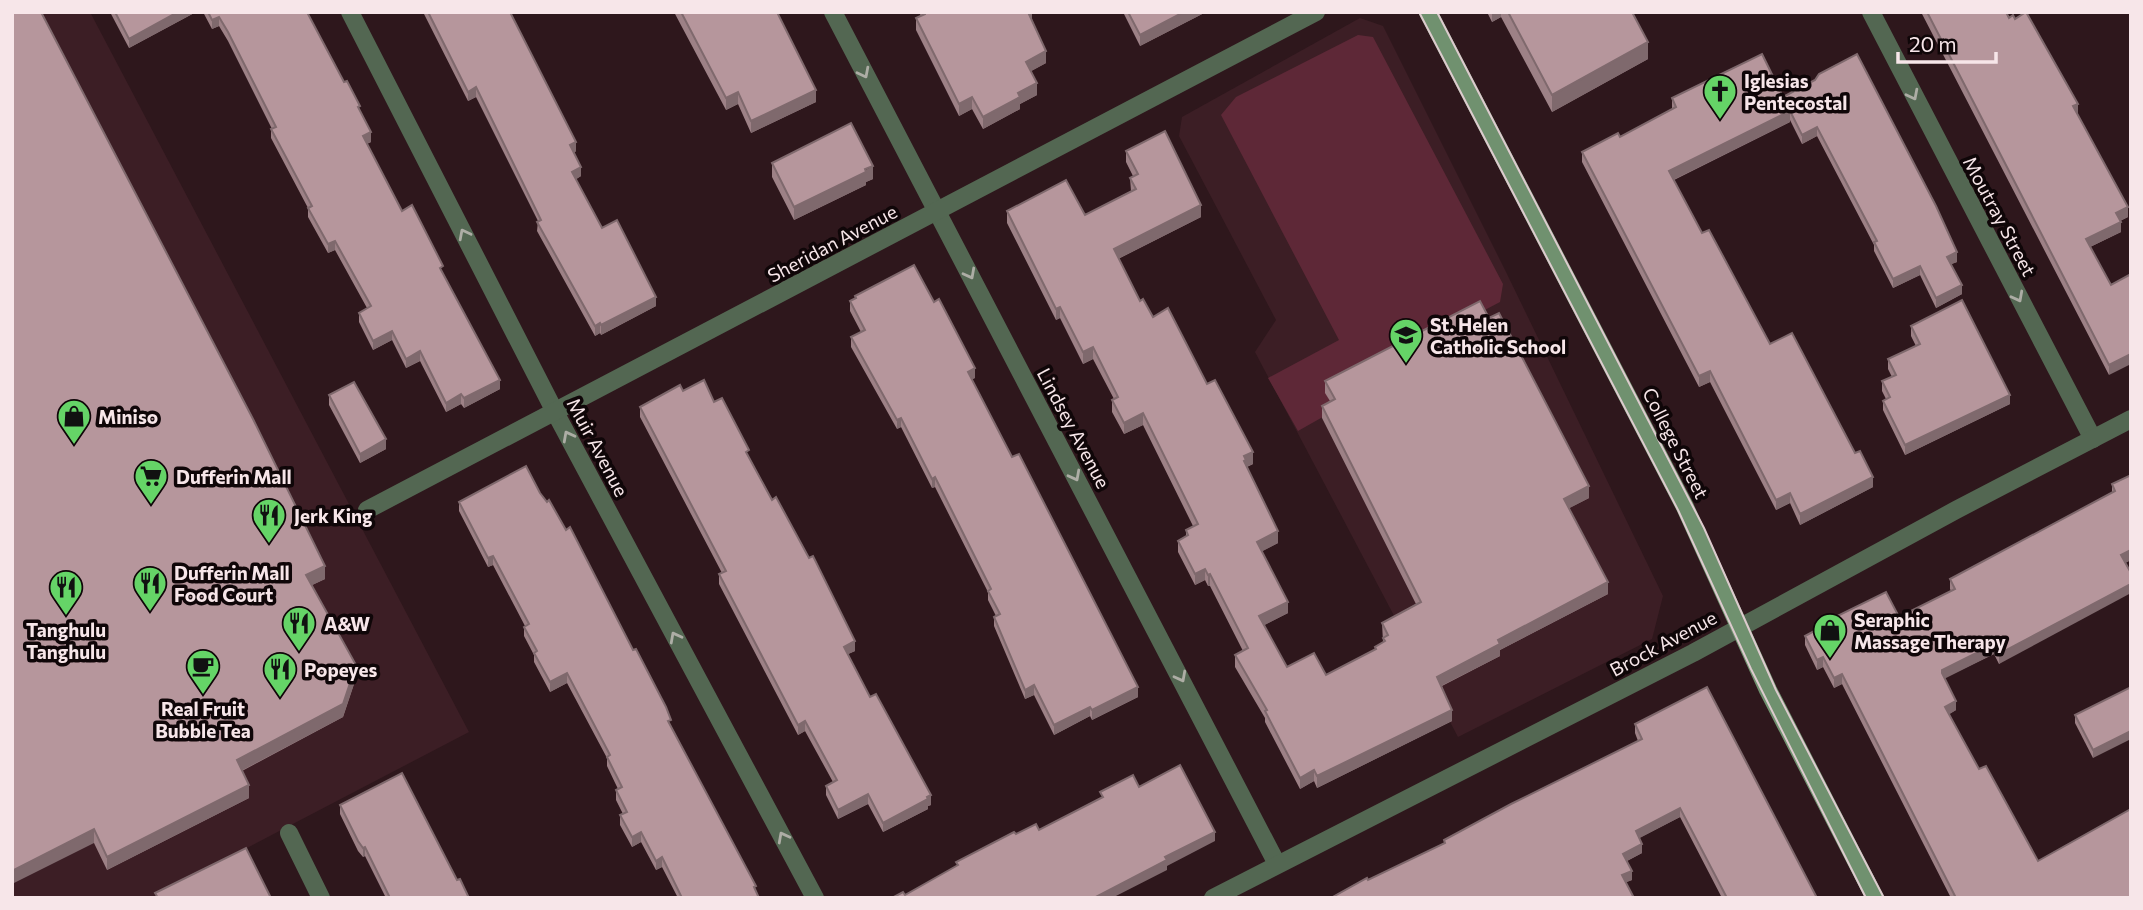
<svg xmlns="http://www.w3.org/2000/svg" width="2143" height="910" font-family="Commissioner,sans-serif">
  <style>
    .built { fill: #3c1e25 }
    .green { fill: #5e2837 }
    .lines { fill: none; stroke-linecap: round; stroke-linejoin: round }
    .minor { stroke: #536752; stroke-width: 18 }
    .secondary { stroke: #70916f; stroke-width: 18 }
    .tram { stroke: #dccacd; stroke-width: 2 }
    .wall { fill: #9d8186 }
    .shaded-wall { fill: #7f696d }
    .building { fill: #b6969c; stroke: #7f696d; stroke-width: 2 }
    .oneway { stroke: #adada5 }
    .labels { text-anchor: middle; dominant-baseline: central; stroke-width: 7; stroke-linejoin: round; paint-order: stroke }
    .poi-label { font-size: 19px; font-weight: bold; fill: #f7e6e9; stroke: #0f0608; text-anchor: start }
    .street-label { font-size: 19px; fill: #f7e6e9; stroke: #0f0608 }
  </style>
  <rect width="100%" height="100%" fill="#2e171c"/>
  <g class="built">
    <path d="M12,12H90L469,732L151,898H12Z"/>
    <path d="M1360,18L1383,26L1507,274L1663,596L1652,639L1458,737L1255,352L1276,320L1179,136L1182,117Z"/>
  </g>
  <path class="green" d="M1358,35L1373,37L1503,284L1500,302L1326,393L1335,410L1298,431L1268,378L1339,340L1221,115L1236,97Z"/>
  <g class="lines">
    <g class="minor">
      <path d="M350,12L555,412L815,898"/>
      <path d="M833,12L1277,864"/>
      <path d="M1871,12L2093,439"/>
      <path d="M367,510L1316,12"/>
      <path d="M289,833L321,898"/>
      <path d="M1213,898L1693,653L1956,510L2131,419"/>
    </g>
    <path class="secondary" d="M1428,12L1685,507L1768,690L1875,898"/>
    <g class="tram">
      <path d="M1419,12L1678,510L1751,669L1866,898"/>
      <path d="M1437,12L1704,528L1776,690L1884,898"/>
    </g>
  </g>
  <g class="wall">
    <path d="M12,12L325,579L312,585L356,678L343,717L242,771L249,798L107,870L94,843Z"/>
    <path d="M110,12H196L129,48Z"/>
    <path d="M203,12H307L360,113L371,142L367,144L402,211L443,275L500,389L464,408L461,404L446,412L420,361L406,368L392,340L373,350L359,322V313L367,308L335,250L328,253L308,217V208L271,138V129H272L228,41L219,26L212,29Z"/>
    <path d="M423,12H510L576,151L574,153L581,176L576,179L602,228L656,306L601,335L600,333L595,336L537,231L538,221L476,97L468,101Z"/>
    <path d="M674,12H777L816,102L751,133L738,104L726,110Z"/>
    <path d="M919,12H1032V22L1046,63L1031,71L1037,95L1020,104V109L983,129L972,109L959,116L916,30V18L921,16Z"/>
    <path d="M1123,12H1206L1140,46Z"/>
    <path d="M1487,12H1632L1648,59L1552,112L1501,17L1492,22Z"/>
    <path d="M1921,12H2006L2078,114H2077L2128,217L2120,221L2121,232L2090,247L2111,285L2109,375Z"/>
    <path d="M1815,80L1957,262L1951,264L1962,294L1936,308L1920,275L1893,288L1874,251V245L1817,136L1802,144L1790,120V122L1674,180L1702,233L1770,344L1873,487L1800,525L1790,503L1776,510L1710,382L1699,387L1582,162V152L1620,137L1672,110V98L1783,97Z"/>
    <path d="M1126,151L1201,217L1118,259L1140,301L1207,384L1253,464L1247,467L1278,543L1262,551L1288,613L1264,625L1287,667L1326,675L1375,650V647L1383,642L1382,623L1416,604L1322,418V406L1330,401L1325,393V381L1489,318L1589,498L1569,508L1608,594L1500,650V656L1442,686L1452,721L1317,788L1314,781L1300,789L1265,722V718L1235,667V655L1243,651L1210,586H1208L1205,580L1195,585L1178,552V541L1186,537V530L1193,526L1143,425L1124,434L1112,412V400L1114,399L1093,359L1083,364L1060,318L1056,320L1007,223V211L1085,215L1131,191L1130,178L1133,176L1126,162Z"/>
    <path d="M772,163L873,179L866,182V185L794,220L772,177Z"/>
    <path d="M855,296L975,378L972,379L1012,457L1138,697L1092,720L1090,716L1054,735L1034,695L1025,699L994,626V617L996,616L988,600V592L935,487L932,488L901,427L897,429L851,347V337L861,332L850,311V301L855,299Z"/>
    <path d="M1911,326L2010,404L1905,455L1883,410V401L1886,399L1882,391V381L1892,377L1888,369V359L1916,346L1911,336Z"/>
    <path d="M683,391L714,402L749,457L855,651L848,654L870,697L931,805L928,806V809L883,832L868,804L838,819L826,795V786L833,782L805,731L798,735L719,584V574L722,573L640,417V407Z"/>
    <path d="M329,395L386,449L360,463L329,405Z"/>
    <path d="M2131,475V560L2125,563L1999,664L1994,654L1944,678L1956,710L1949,714L1979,769L2038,861L2131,898H1951L1842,684L1834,688L1823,667L1817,670L1805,645V636L1819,629V625L1899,617L1951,591L1950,589V579L2112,493V484Z"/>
    <path d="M540,493L671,726L759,898H678L662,867L656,870L641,842L632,847L620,825V815L623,814L616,800V790L618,789L607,766V758L567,683L550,692L534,662V655L524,636V627L525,626L493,565L488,567L459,511V502Z"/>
    <path d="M2131,687L2093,758L2075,723V715Z"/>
    <path d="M1635,724L1817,898H1722L1680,817L1639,838L1642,853L1627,861L1632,880L1626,882L1368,880L1444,843V840L1638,741L1635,733Z"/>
    <path d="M340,805L457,880L469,898H386L365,856L363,857L358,851L340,814Z"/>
  </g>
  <g class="shaded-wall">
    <path d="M178,12H196L129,48V39Z"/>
    <path d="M1028,12H1032V22Z"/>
    <path d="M1184,12H1206L1140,46V35Z"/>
    <path d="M1492,12H1501V17L1492,22Z"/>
    <path d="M219,17V26L212,29V20Z"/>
    <path d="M1648,42V59L1552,112V95Z"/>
    <path d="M1046,51V63L1026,74V62Z"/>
    <path d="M1037,83V95L1020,104V109L983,129V117L1018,93Z"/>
    <path d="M476,87V97L468,101V92Z"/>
    <path d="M816,90V102L751,133V121Z"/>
    <path d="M738,92V104L726,110V98Z"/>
    <path d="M972,97V109L959,116V104Z"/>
    <path d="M2078,104V114L2073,116V106Z"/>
    <path d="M1790,111V122L1669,182V171Z"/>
    <path d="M1817,127V136L1802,144V135Z"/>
    <path d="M371,132V142L363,145V136Z"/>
    <path d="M576,142V151L570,155V145Z"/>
    <path d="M873,166V179L866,182V185L794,220V207Z"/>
    <path d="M581,167V176L572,182V172Z"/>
    <path d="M1201,205V217L1114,261V249Z"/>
    <path d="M2128,207V217L2116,223V213Z"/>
    <path d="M2121,222V232L2086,249V239Z"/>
    <path d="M335,241V250L328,253V244Z"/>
    <path d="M1957,252V262L1947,266V257Z"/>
    <path d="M1920,266V275L1893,288V279Z"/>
    <path d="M1962,285V294L1936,308V298Z"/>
    <path d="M656,297V306L601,335V325Z"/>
    <path d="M1060,307V318L1056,320V309Z"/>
    <path d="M600,323V333L595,336V326Z"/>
    <path d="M392,331V340L373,350V341Z"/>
    <path d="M1093,347V359L1083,364V352Z"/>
    <path d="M420,351V361L406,368V359Z"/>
    <path d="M2131,354V364L2109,375V365Z"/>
    <path d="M975,368V378L968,381V372Z"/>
    <path d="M1710,371V382L1699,387V376Z"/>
    <path d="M500,380V389L464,408V398Z"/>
    <path d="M461,394V404L446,412V403Z"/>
    <path d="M2010,395V404L1905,455V445Z"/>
    <path d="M1143,413V425L1124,434V423Z"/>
    <path d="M901,418V427L897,429V420Z"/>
    <path d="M386,439V449L360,463V454Z"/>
    <path d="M1253,452V464L1246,467L1244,473V456Z"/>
    <path d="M935,477V487L932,488V479Z"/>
    <path d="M1873,477V487L1800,525V514Z"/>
    <path d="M1589,486V498L1564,511V499Z"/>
    <path d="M1790,493V503L1776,510V500Z"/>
    <path d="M1278,531V543L1257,554V542Z"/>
    <path d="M2131,550V560L2121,565V555Z"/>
    <path d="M493,556V565L488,567V558Z"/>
    <path d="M325,566V579L306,588V575Z"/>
    <path d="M1205,569V580L1195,585V574Z"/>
    <path d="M1210,574V586H1208V575Z"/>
    <path d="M1608,582V594L1500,650V656L1437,688V677L1498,640Z"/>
    <path d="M2131,584V593L1999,664V654Z"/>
    <path d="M1288,602V613L1259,628V616Z"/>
    <path d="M855,641V651L844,656V647Z"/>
    <path d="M1994,644V654L1942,680V670Z"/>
    <path d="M1823,657V667L1817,670V660Z"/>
    <path d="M356,665V678L343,717L237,773V760Z"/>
    <path d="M567,673V683L550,692V682Z"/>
    <path d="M1842,674V684L1834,688V678Z"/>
    <path d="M1034,685V695L1025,699V690Z"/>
    <path d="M1138,687V697L1092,720V710Z"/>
    <path d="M1956,701V710L1945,717V707Z"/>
    <path d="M1090,707V716L1054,735V725Z"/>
    <path d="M1452,710V721L1317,788V776Z"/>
    <path d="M805,721V731L798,735V725Z"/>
    <path d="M2131,731V739L2093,758V750Z"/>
    <path d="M1314,770V781L1300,789V778Z"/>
    <path d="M249,785V798L107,870V857Z"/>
    <path d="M868,794V804L838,819V810Z"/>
    <path d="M931,795V805L928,806V809L883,832V823Z"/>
    <path d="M1680,808V817L1636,840V831Z"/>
    <path d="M94,829V843L12,884V871Z"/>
    <path d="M641,832V842L632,847V837Z"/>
    <path d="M1215,832V841L1167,866V870L1112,898H1094L1165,857Z"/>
    <path d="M1642,844V853L1623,863V854Z"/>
    <path d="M365,847V856L363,857V848Z"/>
    <path d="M662,857V867L656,870V861Z"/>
    <path d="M1632,871V880L1622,884V875Z"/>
  </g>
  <g class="building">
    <path d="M12,12H41L253,419L325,566L306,575L356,665L343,704L237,760L249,785L107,857L94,829L12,871Z"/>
    <path d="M115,12H178L129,39Z"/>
    <path d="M208,12H307L344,82L347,81L360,106L358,107L371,132L363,136L402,211L412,205L443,266L440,268L500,380L464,398L461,394L446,403L420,351L406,359L392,331L373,341L359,313L371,306L335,241L328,244L308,208L312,206L271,129L276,127L228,32L219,17L212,20Z"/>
    <path d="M428,12H510L576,142L570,145L581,167L572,172L602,228L617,220L656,297L601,325L600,323L595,326L537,222L541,220L476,87L468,92Z"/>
    <path d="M681,12H777L816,90L751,121L738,92L726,98Z"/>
    <path d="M925,12H1028L1046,51L1026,62L1037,83L1018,93L1020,97L983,117L972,97L959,104L916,18L925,14Z"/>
    <path d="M1128,12H1184L1140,35Z"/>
    <path d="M1508,12H1632L1648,42L1552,95Z"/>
    <path d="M1927,12H2006L2009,18L2013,15L2015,19L2026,12L2078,104L2073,106L2128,207L2116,213L2121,222L2086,239L2111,285L2131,274V354L2109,365Z"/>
    <path d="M1762,54L1790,111L1669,171L1702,233L1709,230L1770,344L1792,333L1855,453L1860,451L1873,477L1800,514L1790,493L1776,500L1710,371L1699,376L1582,152L1618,133L1620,137L1676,107L1672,98Z"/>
    <path d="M1857,54L1936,206L1957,252L1947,257L1962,285L1936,298L1920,266L1893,279L1874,242L1877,241L1817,127L1802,135L1783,97L1815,80L1819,74Z"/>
    <path d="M851,123L873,166L865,169L866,172L794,207L772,163Z"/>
    <path d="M1165,131L1201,205L1114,249L1140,301L1143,299L1153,317L1168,308L1207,384L1215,380L1253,452L1244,456L1246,460L1244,461L1278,531L1257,542L1288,602L1259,616L1287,667L1314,653L1326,675L1376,649L1375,647L1385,641L1383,638L1388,635L1382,623L1421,602L1322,406L1335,399L1325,381L1480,301L1489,318L1499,313L1589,486L1564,499L1608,582L1498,640L1500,644L1437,677L1452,710L1317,776L1314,770L1300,778L1265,711L1267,710L1235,655L1248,648L1210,574L1208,575L1205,569L1195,574L1178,541L1188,535L1186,530L1198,524L1143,413L1124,423L1112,400L1118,397L1093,347L1083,352L1060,307L1056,309L1007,211L1066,180L1085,215L1136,189L1130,178L1138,174L1126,151Z"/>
    <path d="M914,265L934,302L939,299L975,368L968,372L1012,457L1019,454L1138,687L1092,710L1090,707L1054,725L1034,685L1025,690L994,617L1000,614L988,591L991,589L935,477L932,479L901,418L897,420L851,337L865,330L850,301L856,298L855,296Z"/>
    <path d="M1962,300L2010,395L1905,445L1883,401L1890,397L1882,381L1896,375L1888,359L1920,344L1911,326Z"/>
    <path d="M704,380L714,402L722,398L749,450L746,452L772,500L776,497L809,558L813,556L855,641L844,647L870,697L876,694L931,795L927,797L928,799L883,823L868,794L838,810L826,786L837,780L805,721L798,725L719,574L726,571L640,407L680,385L683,391Z"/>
    <path d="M354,382L386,439L360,454L329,395Z"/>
    <path d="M526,466L540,493L547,502L549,500L566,530L570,527L633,650L636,649L666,707L671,720L668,721L756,886L754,887L759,898H682L662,857L656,861L641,832L632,837L620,815L627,812L616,790L622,787L607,757L610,755L567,673L550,682L534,653L537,651L524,627L529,624L493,556L488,558L459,502Z"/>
    <path d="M2131,475V550L2121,555L2131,573V584L1999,654L1994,644L1942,670V673L1956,701L1945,707L1979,769L1986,766L2038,861L2131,809V898H1956L1842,674L1834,678L1823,657L1817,660L1805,636L1820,628L1819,625L1886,592L1899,617L1955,589L1950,579L2115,491L2112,484Z"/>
    <path d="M1707,687L1817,898H1727L1680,808L1636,831L1642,844L1623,854L1632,871L1622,875L1634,898H1331L1367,878L1368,880L1445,843L1444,840L1511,804L1642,739L1635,724Z"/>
    <path d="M2131,687V731L2093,750L2075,715Z"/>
    <path d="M1180,765L1215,832L1165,857L1167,860L1094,898H892L903,892L905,895L958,865L956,862L1014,832L1016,834L1036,824L1039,830L1103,797L1100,792L1133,775L1139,787Z"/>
    <path d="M402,773L457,880L460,879L469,898H390L365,847L363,848L358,841L340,805Z"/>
    <path d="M246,848L271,898H158L155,893Z"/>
  </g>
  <defs><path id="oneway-chevron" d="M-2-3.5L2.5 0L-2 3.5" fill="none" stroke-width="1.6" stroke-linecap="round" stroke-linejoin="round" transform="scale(1.75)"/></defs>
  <g class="oneway">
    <use href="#oneway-chevron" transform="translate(864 73) rotate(63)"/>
    <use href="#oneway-chevron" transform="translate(1913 95) rotate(63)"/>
    <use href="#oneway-chevron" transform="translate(464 234) rotate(-117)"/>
    <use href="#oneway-chevron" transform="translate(970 274) rotate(62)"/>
    <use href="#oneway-chevron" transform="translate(2018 297) rotate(62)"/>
    <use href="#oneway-chevron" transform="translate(568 436) rotate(-118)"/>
    <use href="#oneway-chevron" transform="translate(1075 476) rotate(62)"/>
    <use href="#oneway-chevron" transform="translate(675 637) rotate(-118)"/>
    <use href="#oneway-chevron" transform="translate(1181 677) rotate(62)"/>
    <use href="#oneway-chevron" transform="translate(783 837) rotate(-118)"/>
  </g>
  <defs>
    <symbol id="church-pin" viewBox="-11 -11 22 30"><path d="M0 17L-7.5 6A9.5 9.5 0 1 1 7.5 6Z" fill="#65d467" stroke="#0f0608"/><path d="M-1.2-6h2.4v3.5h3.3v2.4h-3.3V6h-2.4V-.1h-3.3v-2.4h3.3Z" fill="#111"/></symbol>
    <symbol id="school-pin" viewBox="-11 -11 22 30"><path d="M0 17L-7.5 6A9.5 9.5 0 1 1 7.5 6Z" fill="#65d467" stroke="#0f0608"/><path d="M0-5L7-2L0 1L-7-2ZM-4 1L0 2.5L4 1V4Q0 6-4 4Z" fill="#111"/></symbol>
    <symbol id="shop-pin" viewBox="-11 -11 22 30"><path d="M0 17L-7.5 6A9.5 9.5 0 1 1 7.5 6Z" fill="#65d467" stroke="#0f0608"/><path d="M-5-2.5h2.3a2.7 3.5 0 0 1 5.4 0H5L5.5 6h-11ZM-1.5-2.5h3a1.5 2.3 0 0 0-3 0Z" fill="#111"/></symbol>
    <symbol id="supermarket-pin" viewBox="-11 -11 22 30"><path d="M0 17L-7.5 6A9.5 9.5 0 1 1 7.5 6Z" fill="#65d467" stroke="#0f0608"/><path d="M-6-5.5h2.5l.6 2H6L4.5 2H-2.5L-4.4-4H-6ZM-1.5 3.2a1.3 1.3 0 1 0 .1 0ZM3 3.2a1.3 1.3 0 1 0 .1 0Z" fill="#111"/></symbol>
    <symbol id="restaurant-pin" viewBox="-11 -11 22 30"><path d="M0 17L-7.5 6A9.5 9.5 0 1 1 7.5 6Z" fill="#65d467" stroke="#0f0608"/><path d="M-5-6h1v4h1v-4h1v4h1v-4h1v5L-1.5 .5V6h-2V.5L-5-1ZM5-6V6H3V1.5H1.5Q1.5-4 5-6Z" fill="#111"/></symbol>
    <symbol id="cafe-pin" viewBox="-11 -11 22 30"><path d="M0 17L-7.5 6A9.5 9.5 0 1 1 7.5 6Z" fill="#65d467" stroke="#0f0608"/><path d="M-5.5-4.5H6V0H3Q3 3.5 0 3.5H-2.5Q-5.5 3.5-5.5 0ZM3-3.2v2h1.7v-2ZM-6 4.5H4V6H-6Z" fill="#111"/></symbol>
  </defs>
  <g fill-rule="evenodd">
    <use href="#church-pin" x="1701" y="72" width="38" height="52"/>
    <use href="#school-pin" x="1387" y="316" width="38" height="52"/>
    <use href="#shop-pin" x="55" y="397" width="38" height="52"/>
    <use href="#supermarket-pin" x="132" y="457" width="38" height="52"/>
    <use href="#restaurant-pin" x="250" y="496" width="38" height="52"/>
    <use href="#restaurant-pin" x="131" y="564" width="38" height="52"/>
    <use href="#restaurant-pin" x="47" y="568" width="38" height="52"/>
    <use href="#restaurant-pin" x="280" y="604" width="38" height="52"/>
    <use href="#shop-pin" x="1811" y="611" width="38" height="52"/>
    <use href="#cafe-pin" x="184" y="647" width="38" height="52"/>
    <use href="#restaurant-pin" x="261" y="650" width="38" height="52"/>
  </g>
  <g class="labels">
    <g class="poi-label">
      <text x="1744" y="80">Iglesias<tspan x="1744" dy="22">Pentecostal</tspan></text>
      <text x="1430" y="324">St. Helen<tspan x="1430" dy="22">Catholic School</tspan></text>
      <text x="98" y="416">Miniso</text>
      <text x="176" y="476">Dufferin Mall</text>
      <text x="294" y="515">Jerk King</text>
      <text x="174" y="572">Dufferin Mall<tspan x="174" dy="22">Food Court</tspan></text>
      <text x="1854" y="619">Seraphic<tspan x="1854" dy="22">Massage Therapy</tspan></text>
      <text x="324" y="623">A&amp;W</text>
      <text x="66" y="629" text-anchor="middle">Tanghulu<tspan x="66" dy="22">Tanghulu</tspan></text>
      <text x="304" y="669">Popeyes</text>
      <text x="203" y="708" text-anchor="middle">Real Fruit<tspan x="203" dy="22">Bubble Tea</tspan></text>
    </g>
    <g class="street-label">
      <text transform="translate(2000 216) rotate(62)">Moutray Street</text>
      <text transform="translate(832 243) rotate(-28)">Sheridan Avenue</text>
      <text transform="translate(1074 428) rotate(62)">Lindsey Avenue</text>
      <text transform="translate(1676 443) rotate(63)">College Street</text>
      <text transform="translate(598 447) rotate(62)">Muir Avenue</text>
      <text transform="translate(1663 643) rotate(-28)">Brock Avenue</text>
    </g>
  </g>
  <rect width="2143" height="910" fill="none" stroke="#f7e6e9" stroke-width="28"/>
  <path d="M1898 52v10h98v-10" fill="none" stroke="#f7e6e9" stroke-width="3.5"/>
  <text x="1909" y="52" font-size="21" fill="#f7e6e9" stroke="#0f0608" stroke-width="5" paint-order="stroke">20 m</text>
</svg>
